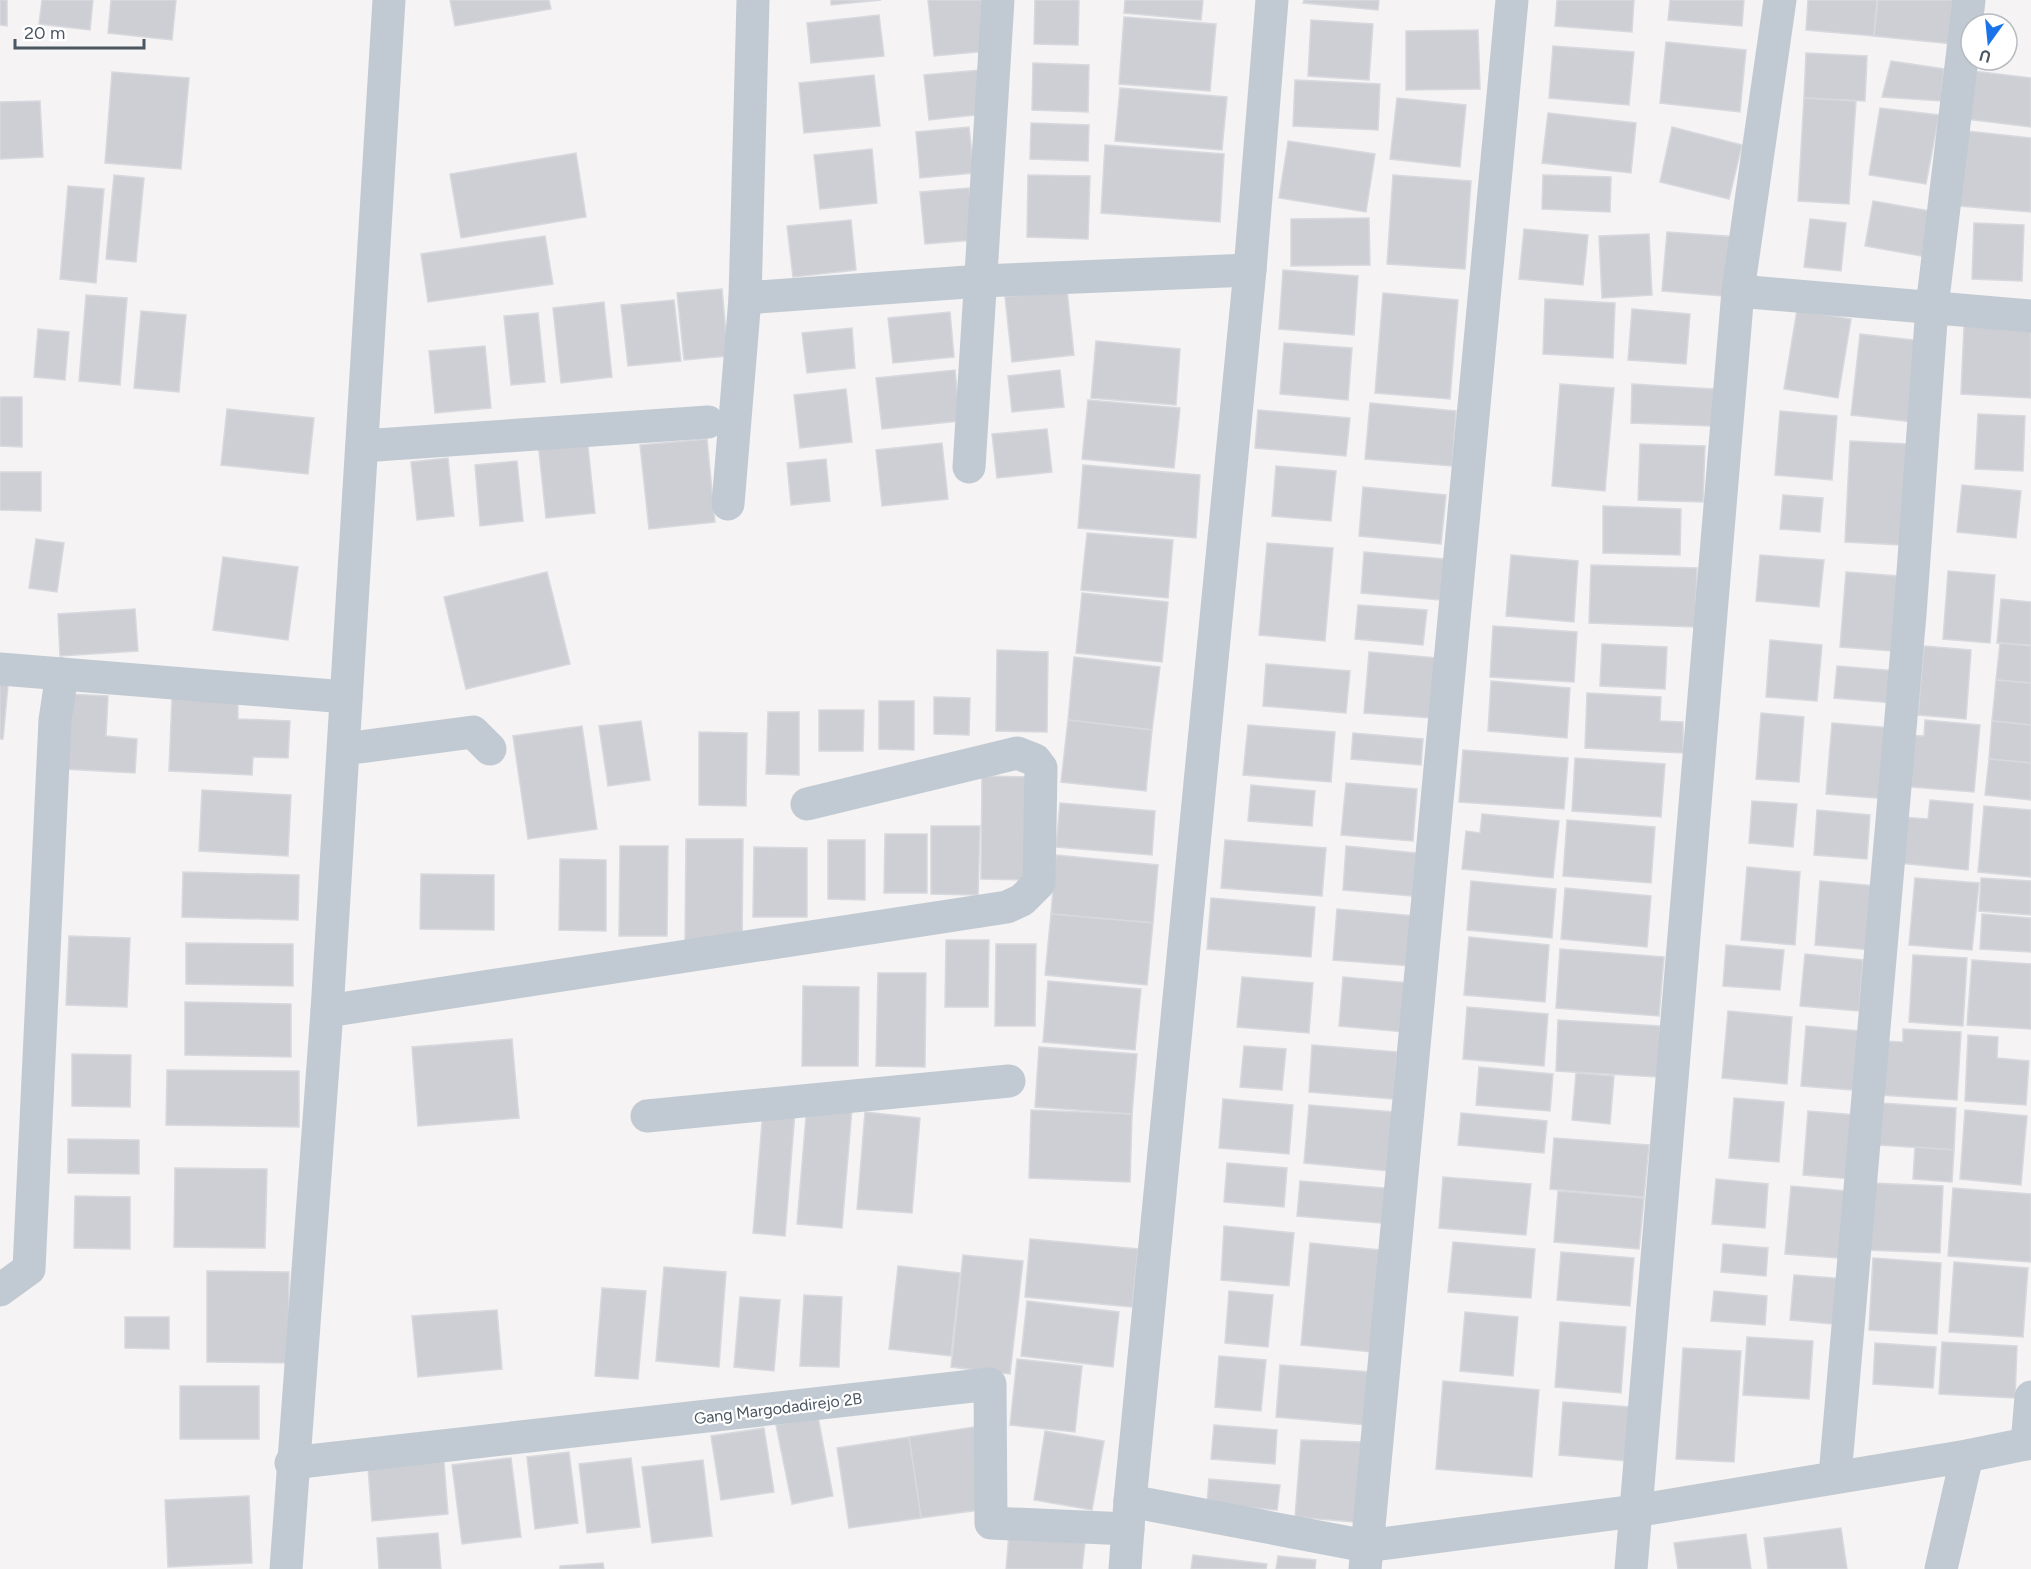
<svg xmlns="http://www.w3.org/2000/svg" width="2031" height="1569" viewBox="0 0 2031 1569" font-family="Figtree,sans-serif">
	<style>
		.building { fill: #cdcfd5; stroke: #d7d9de; stroke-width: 1.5 }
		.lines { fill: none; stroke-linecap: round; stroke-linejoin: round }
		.street { stroke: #c1cad2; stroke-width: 33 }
		.labels { text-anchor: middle; stroke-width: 4.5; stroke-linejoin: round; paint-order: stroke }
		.street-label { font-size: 16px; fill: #4a5661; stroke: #fff }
	</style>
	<rect width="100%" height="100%" fill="#f5f3f3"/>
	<g class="building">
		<polygon points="0,0 7,0 7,26 0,25"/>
		<polygon points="42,0 93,0 90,30 39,24"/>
		<polygon points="111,0 176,0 172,40 108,33"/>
		<polygon points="450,0 549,0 551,9 455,26"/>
		<polygon points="831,0 881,0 831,5"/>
		<polygon points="928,0 982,0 988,51 934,56"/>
		<polygon points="1035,0 1079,0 1078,45 1034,44"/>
		<polygon points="1125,0 1203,0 1201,20 1124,13"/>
		<polygon points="1304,0 1379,0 1378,10 1303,3"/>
		<polygon points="1557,0 1634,0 1632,32 1555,26"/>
		<polygon points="1670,0 1744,0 1742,26 1668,20"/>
		<polygon points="1808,0 1877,0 1874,36 1806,30"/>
		<polygon points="1878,0 1958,0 1953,44 1874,36"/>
		<polygon points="879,15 884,56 811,63 807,23"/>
		<polygon points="1124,17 1216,24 1210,91 1119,84"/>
		<polygon points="1311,20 1373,24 1369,80 1308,76"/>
		<polygon points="1478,30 1480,89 1406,90 1406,31"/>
		<polygon points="1666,42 1746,50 1740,112 1660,103"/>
		<polygon points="1553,46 1634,52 1629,105 1549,98"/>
		<polygon points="1806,53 1867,56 1865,101 1804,98"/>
		<polygon points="1891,61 1944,69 1941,101 1882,97"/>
		<polygon points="1033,63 1089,65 1088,112 1032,110"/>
		<polygon points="980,70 984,114 929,120 924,75"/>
		<polygon points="1973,71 2031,78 2031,127 1966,119"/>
		<polygon points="112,72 189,78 181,169 105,163"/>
		<polygon points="874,75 880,126 804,133 799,83"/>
		<polygon points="1295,80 1380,84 1378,130 1293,126"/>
		<polygon points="1120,88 1227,97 1222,150 1115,141"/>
		<polygon points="1397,98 1466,105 1460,167 1390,159"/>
		<polygon points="1804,98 1856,101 1849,204 1798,201"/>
		<polygon points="40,101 43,157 0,159 0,102"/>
		<polygon points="1880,108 1939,115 1926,184 1869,175"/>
		<polygon points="1548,113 1636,123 1631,173 1542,163"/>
		<polygon points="1031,123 1089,125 1088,161 1030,159"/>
		<polygon points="969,127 974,173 920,178 916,132"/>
		<polygon points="1672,127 1742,145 1729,199 1660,182"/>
		<polygon points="1967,131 2031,138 2031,212 1960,206"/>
		<polygon points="1288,141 1375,154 1366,212 1279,198"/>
		<polygon points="1105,145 1224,154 1220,222 1101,213"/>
		<polygon points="872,149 877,203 820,209 814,155"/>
		<polygon points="576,153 586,217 461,238 450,174"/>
		<polygon points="114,175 144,178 136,262 106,259"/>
		<polygon points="1028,175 1090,176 1088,239 1027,237"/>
		<polygon points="1393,175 1471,181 1465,269 1387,264"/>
		<polygon points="1543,175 1611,177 1610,212 1542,209"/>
		<polygon points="68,186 104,189 96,283 60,279"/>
		<polygon points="969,188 974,240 925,244 920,192"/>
		<polygon points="1873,201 1936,212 1927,257 1865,246"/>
		<polygon points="1369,218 1370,265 1291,266 1291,219"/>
		<polygon points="1810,219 1846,223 1841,271 1804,267"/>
		<polygon points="851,220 856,270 793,277 787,226"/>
		<polygon points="1974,223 2024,225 2022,281 1972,279"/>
		<polygon points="1524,229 1588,235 1583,285 1519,279"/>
		<polygon points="1667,232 1740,237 1735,297 1662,291"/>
		<polygon points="1649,234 1652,295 1602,298 1599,236"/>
		<polygon points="545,236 553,284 428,302 421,254"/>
		<polygon points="1283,270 1358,276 1354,335 1279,329"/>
		<polygon points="722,289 728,356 684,360 677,293"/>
		<polygon points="1067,290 1074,355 1012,362 1005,297"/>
		<polygon points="1383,293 1458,300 1450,399 1375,393"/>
		<polygon points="86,295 127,298 120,385 79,381"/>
		<polygon points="1545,299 1615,303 1613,358 1543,354"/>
		<polygon points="674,300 681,361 628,366 621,305"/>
		<polygon points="604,302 612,377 561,383 553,308"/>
		<polygon points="1632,309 1690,314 1686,364 1628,360"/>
		<polygon points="1797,310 1851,319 1838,398 1784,389"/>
		<polygon points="141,311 186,315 179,392 134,388"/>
		<polygon points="950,312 954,357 893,363 888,318"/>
		<polygon points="538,313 545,382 511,385 504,316"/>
		<polygon points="1964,326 2031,329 2031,398 1961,394"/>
		<polygon points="852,328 855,368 807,373 802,333"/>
		<polygon points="38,329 69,332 65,380 34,377"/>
		<polygon points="1860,334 1922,341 1913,422 1851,415"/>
		<polygon points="1096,341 1180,349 1176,405 1091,398"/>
		<polygon points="1284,343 1352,348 1348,400 1280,394"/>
		<polygon points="485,346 491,408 435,413 429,351"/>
		<polygon points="955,370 960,421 882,429 876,378"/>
		<polygon points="1060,370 1064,407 1012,412 1008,376"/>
		<polygon points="1560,384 1614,388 1605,491 1552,486"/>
		<polygon points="1632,384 1714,389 1712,426 1631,423"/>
		<polygon points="846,389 852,442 800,448 794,395"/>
		<polygon points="0,397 22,397 22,447 0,446"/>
		<polygon points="1088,400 1180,408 1174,468 1082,459"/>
		<polygon points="1370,403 1456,411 1452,466 1365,459"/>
		<polygon points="227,409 314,418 308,474 221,465"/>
		<polygon points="1258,410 1350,418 1346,456 1255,448"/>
		<polygon points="1780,411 1837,416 1832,480 1775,475"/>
		<polygon points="1978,414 2025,416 2023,471 1975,469"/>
		<polygon points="1047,429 1052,472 997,478 992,434"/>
		<polygon points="587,437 595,513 546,518 538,442"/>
		<polygon points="707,439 715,522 649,529 640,445"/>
		<polygon points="1850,441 1908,444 1902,545 1845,542"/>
		<polygon points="942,443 948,499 882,506 876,450"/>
		<polygon points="1640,444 1705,446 1703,502 1638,500"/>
		<polygon points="448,458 454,516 417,520 411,462"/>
		<polygon points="826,459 830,501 791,505 787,463"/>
		<polygon points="517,461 523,521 480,526 475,465"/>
		<polygon points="1083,465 1200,475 1196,538 1078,528"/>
		<polygon points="1276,466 1336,471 1331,521 1272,516"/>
		<polygon points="0,472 41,472 41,511 0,510"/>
		<polygon points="1962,485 2021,491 2016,538 1957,532"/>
		<polygon points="1363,487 1446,495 1441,544 1359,536"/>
		<polygon points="1783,495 1823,498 1820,532 1780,529"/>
		<polygon points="1603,506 1681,509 1680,555 1603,553"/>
		<polygon points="1087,533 1173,540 1168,598 1081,590"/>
		<polygon points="36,539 64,543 57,592 29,588"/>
		<polygon points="1267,543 1333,548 1325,641 1259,635"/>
		<polygon points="1364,552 1444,559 1440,600 1361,593"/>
		<polygon points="1511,555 1578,561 1574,622 1506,616"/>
		<polygon points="1760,555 1824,560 1819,607 1756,601"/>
		<polygon points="223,557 298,567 288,640 213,630"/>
		<polygon points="1591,565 1697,568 1695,627 1589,623"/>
		<polygon points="1948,571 1995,575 1990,643 1943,639"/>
		<polygon points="547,572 570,664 466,689 444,597"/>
		<polygon points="1846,572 1899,576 1893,651 1840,647"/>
		<polygon points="1082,593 1168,602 1162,662 1076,653"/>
		<polygon points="2001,599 2031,602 2031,645 1997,643"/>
		<polygon points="1358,605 1427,610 1423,645 1355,639"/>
		<polygon points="135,609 138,651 60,656 58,614"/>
		<polygon points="1493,626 1577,632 1574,682 1490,677"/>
		<polygon points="1770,640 1822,645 1817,701 1766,697"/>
		<polygon points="2000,643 2031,646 2031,683 1996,680"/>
		<polygon points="1602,644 1667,647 1665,689 1600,686"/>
		<polygon points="1924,646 1971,650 1966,719 1918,715"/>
		<polygon points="997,650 1048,652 1047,732 996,731"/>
		<polygon points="1369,652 1437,658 1432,718 1364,713"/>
		<polygon points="1074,657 1160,667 1152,730 1068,720"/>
		<polygon points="1266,664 1350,671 1346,713 1263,706"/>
		<polygon points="1837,666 1897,671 1894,703 1834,698"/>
		<polygon points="0,674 9,675 3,739 0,739"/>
		<polygon points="1996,680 2031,683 2031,725 1992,721"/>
		<polygon points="1491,681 1570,688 1567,738 1488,731"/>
		<polygon points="1587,693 1661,697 1660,721 1683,722 1683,753 1585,748"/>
		<polygon points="69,694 108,696 106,736 137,739 135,773 64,769"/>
		<polygon points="172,697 238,700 238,719 290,721 288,758 253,757 252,775 169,771"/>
		<polygon points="934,697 970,698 969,735 934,734"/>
		<polygon points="879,701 914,701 914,750 879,749"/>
		<polygon points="819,710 864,710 863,751 819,751"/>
		<polygon points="768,712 799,712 799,775 766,774"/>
		<polygon points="1761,713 1804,717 1799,782 1756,779"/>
		<polygon points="1068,720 1152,730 1146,791 1061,782"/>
		<polygon points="1925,720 1980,725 1974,792 1899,786 1903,735 1924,736"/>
		<polygon points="641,721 650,780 608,786 599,726"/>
		<polygon points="1992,721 2031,725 2031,763 1989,759"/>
		<polygon points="1832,723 1893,728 1888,799 1826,794"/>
		<polygon points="1248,725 1335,732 1331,782 1243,775"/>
		<polygon points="582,726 597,829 528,839 513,736"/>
		<polygon points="699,732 747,733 746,806 699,805"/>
		<polygon points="1353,733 1423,739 1421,765 1351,759"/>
		<polygon points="1463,750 1568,758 1564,809 1459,802"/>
		<polygon points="1575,758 1665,764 1661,817 1572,811"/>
		<polygon points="1989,759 2031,763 2031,800 1985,795"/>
		<polygon points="982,776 1032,777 1031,880 981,879"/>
		<polygon points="1346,783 1417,789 1413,841 1341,835"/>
		<polygon points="1251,785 1315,791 1312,826 1248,821"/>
		<polygon points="202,790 291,795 288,856 199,851"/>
		<polygon points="1930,800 1973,804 1968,870 1899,863 1902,817 1928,819"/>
		<polygon points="1752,801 1797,804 1793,847 1749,843"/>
		<polygon points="1060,803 1155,811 1152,855 1056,847"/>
		<polygon points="1984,806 2031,810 2031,877 1978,872"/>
		<polygon points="1817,810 1870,815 1867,859 1814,855"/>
		<polygon points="1482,814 1559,821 1553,878 1462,869 1466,831 1480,833"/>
		<polygon points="1567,820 1655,827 1651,883 1563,876"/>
		<polygon points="931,826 980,826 978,895 931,894"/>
		<polygon points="885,834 927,834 927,893 884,893"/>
		<polygon points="686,839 743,839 742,943 685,942"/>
		<polygon points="828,840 865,840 865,900 828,899"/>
		<polygon points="1225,840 1326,848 1322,896 1221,888"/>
		<polygon points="620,846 668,846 667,936 619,936"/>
		<polygon points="1346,846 1416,853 1412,896 1343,890"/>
		<polygon points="754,847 807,848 807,917 753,917"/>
		<polygon points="1056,855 1158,865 1153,923 1051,914"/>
		<polygon points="560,859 606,860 606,931 559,930"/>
		<polygon points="1747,867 1800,872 1795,945 1741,940"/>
		<polygon points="183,872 299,875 298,920 182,917"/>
		<polygon points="421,874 494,875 494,930 420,929"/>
		<polygon points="1915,878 1979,883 1972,950 1909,945"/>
		<polygon points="1981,878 2031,881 2031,915 1979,911"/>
		<polygon points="1471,881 1556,889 1552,938 1467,930"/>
		<polygon points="1820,881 1877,886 1872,950 1815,945"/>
		<polygon points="1565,888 1651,896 1647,947 1561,939"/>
		<polygon points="1211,898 1315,907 1311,957 1207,949"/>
		<polygon points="1337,909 1415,916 1411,966 1333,960"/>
		<polygon points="1051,914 1153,923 1147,985 1045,975"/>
		<polygon points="1982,914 2031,918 2031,952 1980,949"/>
		<polygon points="69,936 130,938 127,1007 66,1005"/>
		<polygon points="1469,937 1549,945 1545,1002 1464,995"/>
		<polygon points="946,940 989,940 988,1007 945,1007"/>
		<polygon points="186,943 293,944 293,986 186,984"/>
		<polygon points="996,944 1036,944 1035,1026 995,1026"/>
		<polygon points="1726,945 1784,950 1780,990 1723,986"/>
		<polygon points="1560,949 1664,957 1659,1016 1556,1008"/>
		<polygon points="1805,954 1863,960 1859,1011 1800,1006"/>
		<polygon points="1913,955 1967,958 1963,1026 1909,1022"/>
		<polygon points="1972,960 2031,964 2031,1029 1967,1025"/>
		<polygon points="878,973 926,973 925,1067 876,1066"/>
		<polygon points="1242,977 1313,983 1309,1033 1237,1027"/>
		<polygon points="1343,977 1409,983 1405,1032 1339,1026"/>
		<polygon points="1048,981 1141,989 1135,1050 1043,1042"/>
		<polygon points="803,986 859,987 858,1066 802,1066"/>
		<polygon points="185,1002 291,1004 291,1057 185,1055"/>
		<polygon points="1467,1007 1548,1014 1544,1066 1463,1059"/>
		<polygon points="1728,1011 1792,1017 1787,1084 1722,1078"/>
		<polygon points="1558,1020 1660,1026 1658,1077 1556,1071"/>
		<polygon points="1806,1026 1870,1032 1865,1091 1801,1086"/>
		<polygon points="1903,1029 1961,1032 1957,1100 1880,1095 1883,1041 1903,1042"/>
		<polygon points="1968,1035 1998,1037 1997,1058 2029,1061 2026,1105 1965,1101"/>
		<polygon points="512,1039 519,1118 418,1126 412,1047"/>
		<polygon points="1312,1045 1397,1052 1393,1099 1309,1092"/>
		<polygon points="1244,1046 1286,1049 1282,1090 1240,1087"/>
		<polygon points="1039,1047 1137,1054 1132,1114 1035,1107"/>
		<polygon points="72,1054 131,1055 130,1107 72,1106"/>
		<polygon points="1479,1067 1553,1074 1550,1111 1476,1105"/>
		<polygon points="167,1070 299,1071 299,1127 166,1125"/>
		<polygon points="1576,1073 1614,1076 1610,1124 1572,1120"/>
		<polygon points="1734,1098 1784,1102 1779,1162 1729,1158"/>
		<polygon points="1223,1099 1293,1105 1289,1154 1219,1148"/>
		<polygon points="1881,1103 1956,1108 1954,1150 1879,1145"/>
		<polygon points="807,1104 852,1108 842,1228 797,1224"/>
		<polygon points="1309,1105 1394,1112 1389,1171 1304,1163"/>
		<polygon points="763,1110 795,1112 785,1236 753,1233"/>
		<polygon points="1031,1110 1132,1114 1130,1182 1029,1178"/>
		<polygon points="1965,1110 2027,1116 2021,1185 1960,1179"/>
		<polygon points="1808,1111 1857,1115 1852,1179 1803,1175"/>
		<polygon points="865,1112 920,1118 912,1213 857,1209"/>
		<polygon points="1461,1113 1547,1121 1544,1153 1458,1145"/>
		<polygon points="1554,1138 1649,1145 1644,1197 1550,1189"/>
		<polygon points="68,1139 139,1140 139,1174 68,1173"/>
		<polygon points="1915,1147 1954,1150 1952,1182 1913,1179"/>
		<polygon points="1227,1163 1287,1168 1284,1207 1224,1202"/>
		<polygon points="175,1168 267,1169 265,1248 174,1247"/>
		<polygon points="1443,1177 1531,1184 1526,1235 1439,1228"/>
		<polygon points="1716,1179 1768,1184 1765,1228 1712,1224"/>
		<polygon points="1300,1181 1395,1189 1392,1224 1297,1216"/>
		<polygon points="1869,1183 1943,1186 1940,1253 1866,1250"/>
		<polygon points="1791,1186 1857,1192 1852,1259 1785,1254"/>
		<polygon points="1953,1188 2031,1194 2031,1262 1948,1256"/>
		<polygon points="1558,1191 1644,1198 1639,1249 1554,1242"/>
		<polygon points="75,1196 130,1197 130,1249 74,1248"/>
		<polygon points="1224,1226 1294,1233 1289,1286 1221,1280"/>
		<polygon points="1030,1239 1138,1249 1132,1307 1025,1297"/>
		<polygon points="1453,1242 1535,1249 1531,1298 1448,1292"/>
		<polygon points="1310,1243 1380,1250 1372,1352 1301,1345"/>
		<polygon points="1723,1244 1768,1248 1766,1276 1721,1272"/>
		<polygon points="1561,1252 1634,1258 1630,1306 1557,1300"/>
		<polygon points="963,1255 1023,1261 1010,1374 951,1367"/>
		<polygon points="1873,1258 1941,1263 1937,1334 1869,1330"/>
		<polygon points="1954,1262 2028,1268 2023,1337 1949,1332"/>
		<polygon points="898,1266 960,1273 951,1356 889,1349"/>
		<polygon points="664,1267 726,1272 719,1367 656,1361"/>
		<polygon points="207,1271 289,1272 288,1363 207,1362"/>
		<polygon points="1794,1275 1847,1279 1843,1325 1790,1320"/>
		<polygon points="602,1288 646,1291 638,1379 595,1376"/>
		<polygon points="1229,1291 1273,1295 1268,1347 1225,1343"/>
		<polygon points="1714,1291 1767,1296 1765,1325 1711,1321"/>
		<polygon points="804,1295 842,1297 839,1367 800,1366"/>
		<polygon points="740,1297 780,1300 774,1371 734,1367"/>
		<polygon points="1027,1301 1119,1312 1113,1367 1021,1356"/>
		<polygon points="497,1310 502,1369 418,1377 412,1316"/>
		<polygon points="1465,1312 1518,1317 1513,1376 1460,1371"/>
		<polygon points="125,1317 169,1317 169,1349 125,1348"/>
		<polygon points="1560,1322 1626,1327 1621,1393 1555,1387"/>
		<polygon points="1747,1337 1813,1341 1809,1399 1743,1395"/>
		<polygon points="1942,1342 2017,1346 2015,1398 1939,1394"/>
		<polygon points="1875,1343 1936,1347 1933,1388 1873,1384"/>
		<polygon points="1683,1348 1741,1351 1734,1462 1676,1459"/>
		<polygon points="1219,1356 1266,1360 1261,1411 1215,1407"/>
		<polygon points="1017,1359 1082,1366 1075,1432 1010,1425"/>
		<polygon points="1280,1365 1371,1372 1367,1425 1276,1417"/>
		<polygon points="1443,1381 1539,1390 1532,1477 1436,1469"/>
		<rect x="180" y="1386" width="79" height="53"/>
		<polygon points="1563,1402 1631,1407 1627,1461 1559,1455"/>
		<polygon points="818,1417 833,1496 792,1504 776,1425"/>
		<polygon points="1214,1425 1277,1430 1275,1464 1211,1459"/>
		<polygon points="974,1427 987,1509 921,1518 909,1437"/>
		<polygon points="764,1428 774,1492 721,1500 711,1436"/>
		<polygon points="1045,1431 1104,1441 1092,1510 1034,1500"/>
		<polygon points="909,1437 921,1518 849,1528 837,1448"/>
		<polygon points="1301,1440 1362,1442 1354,1522 1295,1517"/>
		<polygon points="569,1452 578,1523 535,1529 527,1457"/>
		<polygon points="511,1458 521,1537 462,1544 452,1465"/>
		<polygon points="631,1458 640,1527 587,1533 579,1464"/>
		<polygon points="703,1460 712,1536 652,1543 642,1467"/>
		<polygon points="444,1462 448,1514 372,1521 368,1467"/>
		<polygon points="1209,1479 1280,1485 1277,1510 1207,1504"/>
		<polygon points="249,1496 252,1563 168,1567 165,1500"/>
		<polygon points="1841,1528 1847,1569 1768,1569 1764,1538"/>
		<polygon points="438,1533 441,1569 379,1569 377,1538"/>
		<polygon points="1009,1534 1085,1543 1082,1569 1006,1569"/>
		<polygon points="1746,1534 1751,1569 1678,1569 1674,1543"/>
		<polygon points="1193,1555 1267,1564 1266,1569 1191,1569"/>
		<polygon points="1278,1556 1316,1560 1315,1569 1276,1569"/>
		<polygon points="603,1563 604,1569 560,1569 560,1566"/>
	</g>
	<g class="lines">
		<g class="street">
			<polyline points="753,0 745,298 981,281 1250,270"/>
			<polyline points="1738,291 2031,316"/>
			<polyline points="362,446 708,422"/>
			<polyline points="969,467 998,0"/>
			<polyline points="728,504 745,298"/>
			<polyline points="0,669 346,697"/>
			<polyline points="344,749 473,732 490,749"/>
			<polyline points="327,1011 1007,907 1022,900 1039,883 1041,768 1035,760 1017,753 807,804"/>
			<polyline points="647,1116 1009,1081"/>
			<polyline points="0,1290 29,1269 55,720 62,674"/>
			<polyline points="2027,1444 2031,1397"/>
			<polyline points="291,1463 990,1384 991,1523 1128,1529"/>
			<polyline points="1835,1476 1910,614 1932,307 1969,0"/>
			<polyline points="1130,1501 1250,270 1272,0"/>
			<polyline points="286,1569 327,1011 389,0"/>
			<polyline points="1125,1569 1130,1501 1366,1546 1635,1511 1967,1456 2031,1443"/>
			<polyline points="1365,1569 1512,0"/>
			<polyline points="1631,1569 1738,291 1780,0"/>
			<polyline points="1941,1569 1967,1456"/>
		</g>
	</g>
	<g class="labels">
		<g class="street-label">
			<text transform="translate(778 1408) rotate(-7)" y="6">Gang Margodadirejo 2B</text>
		</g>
	</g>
	<g transform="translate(1989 42) rotate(195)"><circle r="28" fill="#ffffff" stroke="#b7bbc0" stroke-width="1.5"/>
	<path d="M0-4.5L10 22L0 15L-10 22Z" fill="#1a73e8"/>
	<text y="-9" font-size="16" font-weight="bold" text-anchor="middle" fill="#4a5661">U</text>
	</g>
	<path d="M15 39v9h129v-9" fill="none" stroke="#4a5661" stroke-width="3"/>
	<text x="24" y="39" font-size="18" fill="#4a5661" stroke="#ffffff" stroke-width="4.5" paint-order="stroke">20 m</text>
</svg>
